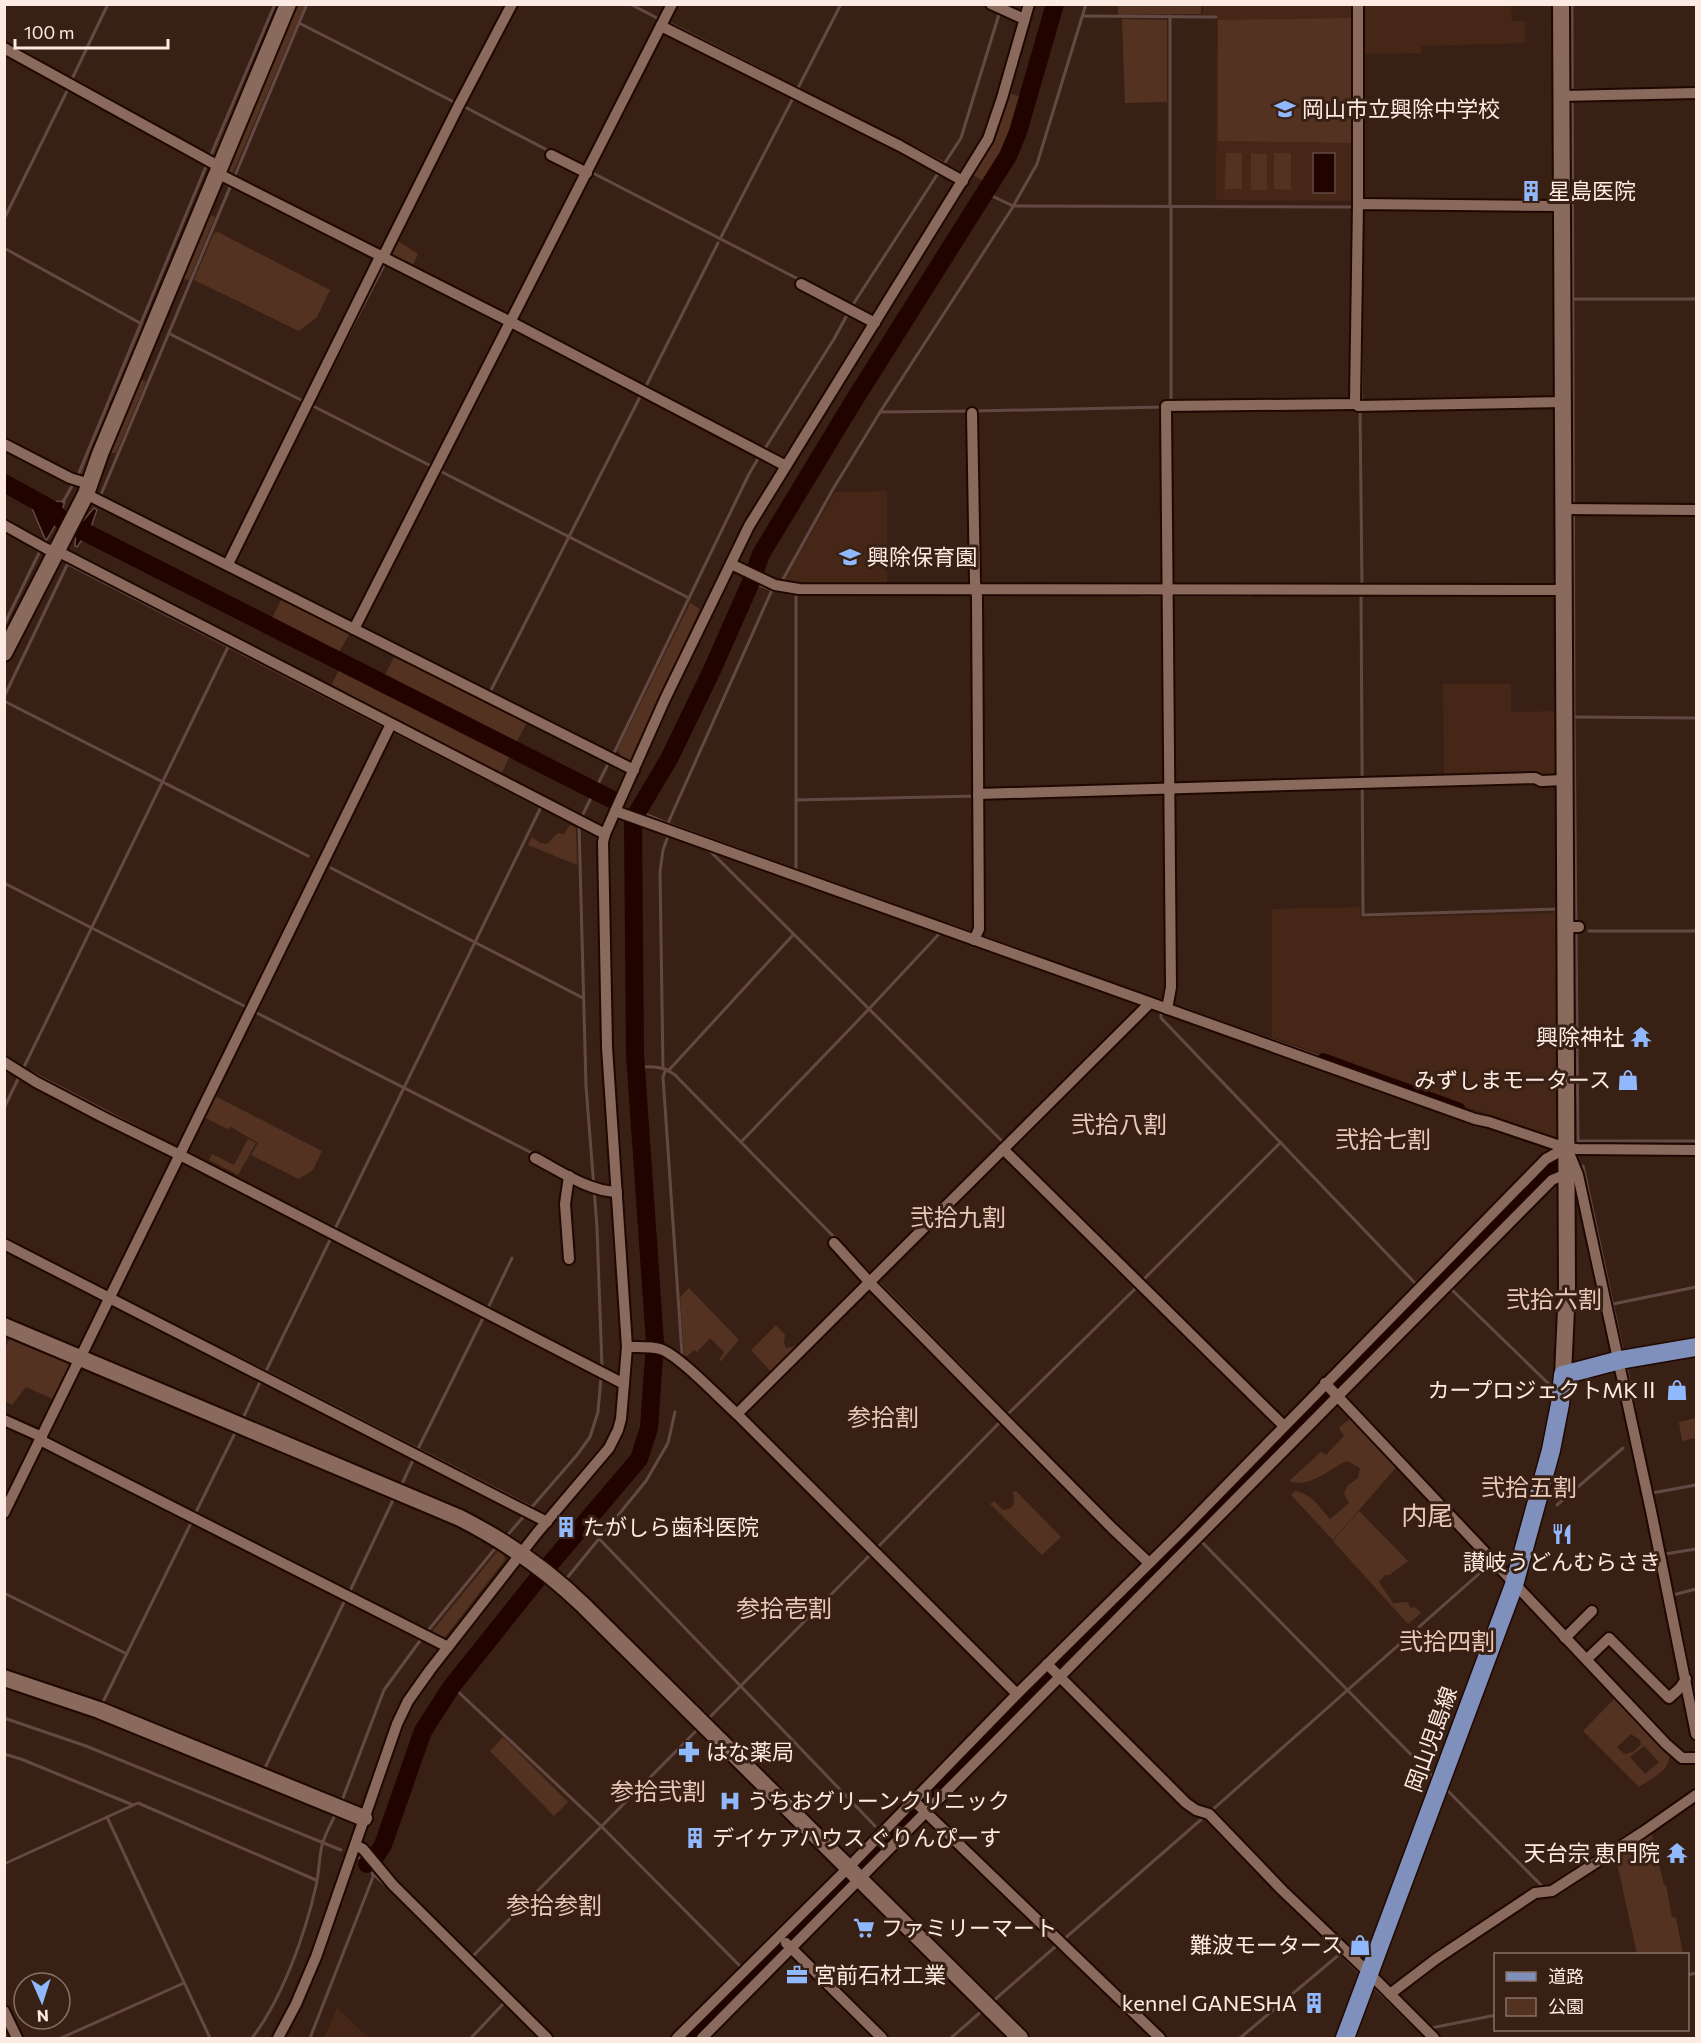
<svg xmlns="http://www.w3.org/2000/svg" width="1701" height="2043" viewBox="0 0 1701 2043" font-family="Commissioner,'Noto Sans JP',sans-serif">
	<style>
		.built { fill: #462617 }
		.green { fill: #533222; fill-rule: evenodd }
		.water { fill: #210300; stroke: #634944; stroke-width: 1.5 }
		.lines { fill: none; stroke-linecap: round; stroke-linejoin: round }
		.stream { stroke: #634944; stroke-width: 3 }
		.canal { stroke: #210300; stroke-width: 10 }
		.river { stroke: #210300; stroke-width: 18 }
		.street-casing { stroke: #1f0801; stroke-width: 14 }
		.secondary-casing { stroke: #1f0801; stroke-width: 20 }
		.primary-casing { stroke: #1f0801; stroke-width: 21 }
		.street { stroke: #896a5c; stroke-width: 10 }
		.secondary { stroke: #896a5c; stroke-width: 16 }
		.primary { stroke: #8090bc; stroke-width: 18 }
		.labels { text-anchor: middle; stroke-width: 6; stroke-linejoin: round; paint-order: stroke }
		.poi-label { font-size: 22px; fill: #fdebe3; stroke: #392014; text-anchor: start }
		.street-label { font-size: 22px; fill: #fdebe3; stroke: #392014 }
		.neighbourhood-label { font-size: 24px; fill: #eac8b8; stroke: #392014 }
		.quarter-label { font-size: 26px; fill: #eac8b8; stroke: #392014 }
	</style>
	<rect width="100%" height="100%" fill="#392014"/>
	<g class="built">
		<polygon points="1203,5 1354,5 1354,201 1216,200 1217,18 1215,15 1203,15"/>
		<polygon points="1362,5 1511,5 1512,21 1525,21 1525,43 1422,46 1421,53 1361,54"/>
		<polygon points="887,491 887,587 799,586 783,582 835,492"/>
		<polygon points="1443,684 1511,684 1511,712 1559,711 1560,777 1444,778"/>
		<polygon points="1360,907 1361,918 1560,913 1560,1132 1554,1138 1272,1037 1272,909"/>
		<polygon points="337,2008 369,2038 324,2038"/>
	</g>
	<g class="green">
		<polygon points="278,5 282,7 219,155 214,159 212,157"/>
		<polygon points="294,5 305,5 232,175 225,172"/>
		<polygon points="1118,5 1201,5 1201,14 1118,15"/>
		<polygon points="1352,18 1352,143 1218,141 1218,20"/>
		<polygon points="1122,19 1167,20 1167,102 1125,103"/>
		<polygon points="1009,93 1024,98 1012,136 987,183 973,175 995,137"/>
		<polygon points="1226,153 1242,153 1242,189 1225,189"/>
		<polygon points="1251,153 1267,154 1267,190 1251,190"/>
		<polygon points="1274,153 1291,153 1291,190 1274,189"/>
		<polygon points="206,213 215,217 189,280 180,278"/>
		<polygon points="218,232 330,290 317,317 299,331 194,280 214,233"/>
		<polygon points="398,241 418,254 413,265 391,255"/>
		<polygon points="143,322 146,326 114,401 109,400"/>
		<polygon points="137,377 146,382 116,453 109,453"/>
		<polygon points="108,404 111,409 85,473 80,475"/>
		<polygon points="283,596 351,631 338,654 271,620"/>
		<polygon points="690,603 700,609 629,763 619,758 620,753 617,751"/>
		<polygon points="396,653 527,722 515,745 383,679"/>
		<polygon points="341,666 510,755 501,775 331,686"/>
		<polygon points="570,825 576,828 577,865 528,845 532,837 540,843 547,844 558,833 564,834"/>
		<polygon points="213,1095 322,1151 313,1170 299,1179 251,1155 258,1143 231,1127 227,1129 204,1117"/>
		<polygon points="248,1139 256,1143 238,1175 209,1160 212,1154 234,1165"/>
		<polygon points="689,1288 739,1340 721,1361 719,1360 724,1352 710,1338 697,1352 694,1350 686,1357 684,1355 680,1297"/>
		<polygon points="776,1325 785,1335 784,1343 786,1348 796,1346 797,1347 772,1373 751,1350"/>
		<polygon points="12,1335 70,1360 70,1364 53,1399 26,1387 12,1405 5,1401 4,1350"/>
		<path d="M1354,1415L1399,1464L1333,1540L1291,1495L1295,1491C1313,1494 1319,1507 1330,1519L1349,1503L1344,1494L1347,1486L1358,1478L1360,1468L1347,1461C1329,1469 1309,1489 1289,1481L1321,1452L1326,1455L1344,1436L1339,1428Z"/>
		<polygon points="1696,1418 1696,1438 1682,1441 1679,1422"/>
		<polygon points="1016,1491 1061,1537 1042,1555 990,1504 994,1501 1003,1510 1009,1509 1014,1504 1013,1492"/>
		<polygon points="1359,1511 1408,1561 1389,1575 1385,1575 1379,1582 1393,1603 1407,1602 1411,1608 1415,1607 1421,1613 1408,1624 1333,1541"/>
		<polygon points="500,1548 503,1550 505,1560 442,1641 429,1635"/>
		<path d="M1031,1693L952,1773L949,1772L948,1769C966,1751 1009,1699 1031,1693Z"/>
		<path d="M1615,1698L1669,1755C1671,1771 1650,1779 1639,1787L1583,1731ZM1631,1734L1640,1740L1641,1745L1633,1752L1624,1754L1617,1747ZM1644,1746L1659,1762L1645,1774L1630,1757Z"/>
		<polygon points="503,1737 568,1802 554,1816 490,1751"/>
		<polygon points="1651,1830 1664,1885 1666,1885 1672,1917 1676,1918 1683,1954 1637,1954 1615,1854"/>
	</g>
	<g class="water">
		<rect x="1313" y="153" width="22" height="40"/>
		<polygon points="31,493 51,502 64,501 65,502 63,507 63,516 82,522 94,508 97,510 87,538 83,538 77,547 75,546 76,533 58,523 56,524 46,541 28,499"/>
	</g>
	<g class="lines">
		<g class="stream">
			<polyline points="630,4 661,20"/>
			<polyline points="1572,4 1574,717 1578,1143"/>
			<polyline points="1083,16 1216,17"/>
			<polyline points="1170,16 1170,207"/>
			<polyline points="667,22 765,72"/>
			<polyline points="299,23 456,103"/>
			<polyline points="71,81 108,4"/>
			<polyline points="797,90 841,4"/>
			<polyline points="1572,90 1615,90"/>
			<polyline points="463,106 551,152"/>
			<polyline points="913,147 943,163"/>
			<polyline points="210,157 275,4"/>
			<polyline points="591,172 802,281"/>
			<polyline points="986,193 1013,206 1350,207"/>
			<polyline points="4,219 69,87"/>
			<polyline points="720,239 792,100"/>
			<polyline points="4,248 140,323"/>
			<polyline points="1573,299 1696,299"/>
			<polyline points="516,321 526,302"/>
			<polyline points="170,334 305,402"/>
			<polyline points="327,375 386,261"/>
			<polyline points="645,388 718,243"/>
			<polyline points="1361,400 1361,342"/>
			<polyline points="1171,402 1171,207"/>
			<polyline points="311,405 433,467"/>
			<polyline points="1360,409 1362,587"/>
			<polyline points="880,412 971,411"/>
			<polyline points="976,413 976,411 1163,407"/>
			<polyline points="764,450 834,339 852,306 961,138 1000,11"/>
			<polyline points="438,470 689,598"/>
			<polyline points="78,475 207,164"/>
			<polyline points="100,497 307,4"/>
			<polyline points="63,502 72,486"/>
			<polyline points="68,564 533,803"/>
			<polyline points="782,581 833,489 882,409 1011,210 1037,164 1086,4"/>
			<polyline points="751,582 772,590 795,594"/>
			<polyline points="1361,594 1363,915 1559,909"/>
			<polyline points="1139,595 1164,595"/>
			<polyline points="1174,595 1250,595"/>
			<polyline points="4,625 40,551"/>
			<polyline points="489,694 642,393"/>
			<polyline points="4,697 68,563"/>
			<polyline points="4,701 308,856"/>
			<polyline points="1574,717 1696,718"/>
			<polyline points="613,755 749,474 759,457"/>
			<polyline points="796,800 977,796"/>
			<polyline points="638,811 671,825 921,915"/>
			<polyline points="581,818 607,766"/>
			<polyline points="668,823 772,590"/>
			<polyline points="579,824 586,1086 597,1227 602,1368"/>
			<polyline points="709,850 1005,1144"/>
			<polyline points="331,868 583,998"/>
			<polyline points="796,869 796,594"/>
			<polyline points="4,883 248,1008"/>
			<polyline points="947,924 1036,956"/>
			<polyline points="1589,931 1696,931"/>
			<polyline points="1158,1000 1323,1058"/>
			<polyline points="255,1012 532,1153"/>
			<polyline points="1161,1013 1161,1018 1416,1284"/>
			<path d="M636,1067C651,1067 662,1065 675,1075L837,1240"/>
			<polyline points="23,1068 140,1129"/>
			<polyline points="663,1068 660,872 663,850 667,839"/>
			<polyline points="23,1069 228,647"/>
			<polyline points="666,1069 663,1077 682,1354"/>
			<polyline points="669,1070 793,935"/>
			<polyline points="4,1108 20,1075"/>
			<polyline points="1578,1141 1696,1141"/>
			<polyline points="741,1142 869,1009 939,934"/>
			<polyline points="1583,1166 1623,1354"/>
			<polyline points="334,1231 541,807"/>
			<polyline points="858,1262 1024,1431"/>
			<polyline points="1142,1281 1281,1142"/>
			<polyline points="1450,1288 1552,1387"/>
			<polyline points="1427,1294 1429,1296"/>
			<polyline points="1613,1304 1696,1287"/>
			<polyline points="487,1310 512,1258"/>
			<polyline points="225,1351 531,1507"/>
			<polyline points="654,1354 658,1354"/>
			<polyline points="1626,1366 1643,1451"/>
			<polyline points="266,1371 331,1238"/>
			<polyline points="1008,1414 1138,1286"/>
			<polyline points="243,1418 260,1382"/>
			<polyline points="1293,1429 1295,1431"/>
			<polyline points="418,1449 484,1316"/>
			<polyline points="401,1486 414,1458"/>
			<polyline points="1652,1493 1696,1485"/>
			<polyline points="1557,1505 1623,1448"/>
			<polyline points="195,1514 236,1431"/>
			<polyline points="584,1523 875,1826"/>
			<polyline points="1194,1534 1434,1778"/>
			<polyline points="505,1538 577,1455 590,1437 598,1412 601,1377"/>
			<polyline points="877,1548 1001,1421"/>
			<polyline points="269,1550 332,1583"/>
			<polyline points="1665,1554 1696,1549"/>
			<polyline points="1157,1566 1159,1568"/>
			<polyline points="567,1578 646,1481 668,1443 675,1412"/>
			<polyline points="1672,1590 1696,1705"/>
			<polyline points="4,1593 127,1654"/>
			<polyline points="349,1593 394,1498"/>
			<polyline points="1673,1595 1696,1589"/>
			<polyline points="426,1633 498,1545"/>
			<polyline points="452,1686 601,1826 741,1967"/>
			<polyline points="103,1702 192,1521"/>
			<polyline points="1022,1703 1024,1705"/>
			<polyline points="4,1718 86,1746 341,1850"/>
			<polyline points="708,1719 871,1554"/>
			<polyline points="4,1754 21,1759 133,1805"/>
			<polyline points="264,1770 345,1600"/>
			<polyline points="1446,1789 1545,1889"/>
			<polyline points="341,1803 384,1690 422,1638"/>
			<polyline points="932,1811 942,1821"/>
			<polyline points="1211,1811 1498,1557"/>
			<polyline points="107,1817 210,2038"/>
			<polyline points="887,1839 889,1841"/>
			<polyline points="4,1864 138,1803 316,1880"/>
			<polyline points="372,1873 387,1886"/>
			<polyline points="1338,1951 1358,1971"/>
			<polyline points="471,1958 698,1729"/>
			<polyline points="1688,1975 1696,1973"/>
			<polyline points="752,1977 753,1978"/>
			<polyline points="1372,1985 1427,2038"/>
			<polyline points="992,2002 1204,1817"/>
			<polyline points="1431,2028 1496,2015"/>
			<polyline points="61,2038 184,1983"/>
			<path d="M252,2038C282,1999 305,1935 316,1886C319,1873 319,1859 322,1845C325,1834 332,1822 337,1811"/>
			<polyline points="310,2038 373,1877 372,1869 360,1858"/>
			<polyline points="471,2038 505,2002"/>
			<polyline points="951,2038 983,2010"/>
			<polyline points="1240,2038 1341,1953"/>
		</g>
		<polyline class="canal" points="1323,1058 1460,1108"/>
		<g class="river">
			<polyline points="4,483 51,509 63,521 611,799"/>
			<polyline points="367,1864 376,1856 383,1845 423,1731 452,1686 539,1577 639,1459 649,1428 655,1343 635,1054 633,823 638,811 669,759 712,670 751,582 761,554 853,402 1008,156 1018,132 1055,4"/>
			<polyline points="694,2038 1548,1176 1561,1166"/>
		</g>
		<defs>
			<g id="street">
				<polyline points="991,4 1024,19"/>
				<polyline points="1358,4 1358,204"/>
				<polyline points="661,26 900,146 963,181"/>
				<polyline points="4,48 220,167"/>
				<polyline points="1561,96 1696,93"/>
				<polyline points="551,155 587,173"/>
				<polyline points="217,173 511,322 786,466"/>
				<polyline points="383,257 458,107 512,4"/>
				<polyline points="801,284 875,323"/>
				<polyline points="1355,402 1358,204 1562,206"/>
				<polyline points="972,413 975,582 977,597 979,929 974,940"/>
				<polyline points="4,444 70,478 89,484"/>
				<polyline points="86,494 634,770"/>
				<polyline points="1564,509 1696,510"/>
				<polyline points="4,525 47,549 61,553 605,834"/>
				<polyline points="228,564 381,255"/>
				<polyline points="731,564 775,585 799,589 1564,590"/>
				<polyline points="354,629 672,4"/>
				<polyline points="978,794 1535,778 1541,781 1564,780"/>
				<polyline points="615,811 1475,1119 1489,1122 1566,1148 1577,1149 1696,1150"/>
				<polyline points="1565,927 1579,927"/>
				<polyline points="1167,1009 1171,987 1166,406 1353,404 1355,402 1358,406 1563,402"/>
				<polyline points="4,1062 36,1082 103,1117 180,1155 624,1384"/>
				<polyline points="1003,1149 1284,1426"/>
				<polyline points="1569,1153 1578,1175 1651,1511 1696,1734"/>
				<path d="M535,1158C560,1171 588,1191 617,1192"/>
				<polyline points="834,1243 873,1286 1112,1528 1149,1563"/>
				<polyline points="4,1244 547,1522"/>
				<polyline points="569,1259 565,1204 569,1176"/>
				<path d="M627,1347C637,1347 650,1346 660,1349C679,1355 720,1399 737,1414L1017,1694"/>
				<polyline points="1325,1383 1666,1744 1682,1758 1696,1758"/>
				<polyline points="737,1414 1150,1003"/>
				<polyline points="4,1420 42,1437"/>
				<polyline points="40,1440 448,1647"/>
				<polyline points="4,1513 391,724"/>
				<polyline points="1565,1638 1592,1611"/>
				<polyline points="1587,1659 1609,1638 1669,1698 1680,1688 1686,1679"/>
				<polyline points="1047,1664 1186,1803 1196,1810 1209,1814 1282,1890 1369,1973 1434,2038"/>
				<polyline points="914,1801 1160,2038"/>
				<polyline points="355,1845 363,1849 393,1885 547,2038"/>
				<polyline points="786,1943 882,2038"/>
				<polyline points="1390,1994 1436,1959 1535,1893 1552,1891 1643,1832 1696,1795"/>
				<polyline points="4,2011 17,2038"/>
				<polyline points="278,2038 296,2004 316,1957 397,1724 408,1701 430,1670 537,1533 609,1448 618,1430 621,1419 627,1347 607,1047 603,842 605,834 665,699 749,526 988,139 1002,98 1029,4"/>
				<polyline points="677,2038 848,1868 1017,1694 1182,1531 1546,1159 1566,1148"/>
				<polyline points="702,2038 1552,1180 1559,1177"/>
			</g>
			<g id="secondary">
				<polyline points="1561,4 1567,1287 1563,1375"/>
				<polyline points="4,653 86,494 100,454 288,4"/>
				<path d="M4,1326L460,1518C505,1541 546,1569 583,1605L1020,2038"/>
				<polyline points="4,1678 99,1710 364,1818"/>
			</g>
			<polyline id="primary" points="1345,2038 1514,1585 1551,1450 1560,1404 1563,1375 1620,1360 1696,1347"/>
		</defs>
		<use href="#street" class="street-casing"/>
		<use href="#secondary" class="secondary-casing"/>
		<use href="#primary" class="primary-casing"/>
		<use href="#street" class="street"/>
		<use href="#secondary" class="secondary"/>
		<use href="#primary" class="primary"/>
	</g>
	<defs>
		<symbol id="school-bare" viewBox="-9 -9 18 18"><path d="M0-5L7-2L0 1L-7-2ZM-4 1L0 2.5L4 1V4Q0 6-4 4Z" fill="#90b8fd" stroke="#392014" stroke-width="2.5" paint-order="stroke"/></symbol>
		<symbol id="building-bare" viewBox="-9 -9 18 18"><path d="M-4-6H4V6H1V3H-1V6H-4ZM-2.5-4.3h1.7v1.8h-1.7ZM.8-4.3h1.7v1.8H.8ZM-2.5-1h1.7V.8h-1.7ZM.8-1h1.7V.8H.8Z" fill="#90b8fd" stroke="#392014" stroke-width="2.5" paint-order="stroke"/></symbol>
		<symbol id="temple-bare" viewBox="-9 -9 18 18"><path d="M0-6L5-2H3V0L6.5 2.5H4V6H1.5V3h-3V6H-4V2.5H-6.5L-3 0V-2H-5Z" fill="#90b8fd" stroke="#392014" stroke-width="2.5" paint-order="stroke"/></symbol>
		<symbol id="shop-bare" viewBox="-9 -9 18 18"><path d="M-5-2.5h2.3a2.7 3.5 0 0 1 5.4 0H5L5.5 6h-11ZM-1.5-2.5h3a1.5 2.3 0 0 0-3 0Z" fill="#90b8fd" stroke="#392014" stroke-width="2.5" paint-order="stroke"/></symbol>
		<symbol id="restaurant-bare" viewBox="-9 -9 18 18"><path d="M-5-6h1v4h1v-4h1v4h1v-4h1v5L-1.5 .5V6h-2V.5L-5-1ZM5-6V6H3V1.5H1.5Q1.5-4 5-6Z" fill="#90b8fd" stroke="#392014" stroke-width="2.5" paint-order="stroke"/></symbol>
		<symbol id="pharmacy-bare" viewBox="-9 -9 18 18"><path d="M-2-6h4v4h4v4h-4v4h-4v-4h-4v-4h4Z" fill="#90b8fd" stroke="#392014" stroke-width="2.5" paint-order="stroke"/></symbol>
		<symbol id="hospital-bare" viewBox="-9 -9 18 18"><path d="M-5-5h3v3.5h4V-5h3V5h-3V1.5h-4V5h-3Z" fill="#90b8fd" stroke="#392014" stroke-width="2.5" paint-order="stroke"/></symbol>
		<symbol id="supermarket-bare" viewBox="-9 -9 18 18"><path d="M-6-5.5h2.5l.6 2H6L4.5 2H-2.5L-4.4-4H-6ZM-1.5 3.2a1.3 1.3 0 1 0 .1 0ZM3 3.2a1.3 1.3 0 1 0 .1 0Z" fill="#90b8fd" stroke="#392014" stroke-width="2.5" paint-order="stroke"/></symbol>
		<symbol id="office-bare" viewBox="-9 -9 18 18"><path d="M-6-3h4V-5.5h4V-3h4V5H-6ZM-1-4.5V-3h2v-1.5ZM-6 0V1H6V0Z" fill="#90b8fd" stroke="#392014" stroke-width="2.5" paint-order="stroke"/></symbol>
	</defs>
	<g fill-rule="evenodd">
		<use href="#school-bare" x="1270" y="94" width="30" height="30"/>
		<use href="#building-bare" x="1516" y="176" width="30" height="30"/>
		<use href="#school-bare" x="835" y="542" width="30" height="30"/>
		<use href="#temple-bare" x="1626" y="1022" width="30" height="30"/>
		<use href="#shop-bare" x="1613" y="1065" width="30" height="30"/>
		<use href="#shop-bare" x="1662" y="1375" width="30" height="30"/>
		<use href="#building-bare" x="551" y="1512" width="30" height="30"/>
		<use href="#restaurant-bare" x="1547" y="1519" width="30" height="30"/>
		<use href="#pharmacy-bare" x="674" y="1737" width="30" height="30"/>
		<use href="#hospital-bare" x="715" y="1786" width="30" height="30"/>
		<use href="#building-bare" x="680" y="1823" width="30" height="30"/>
		<use href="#temple-bare" x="1662" y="1838" width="30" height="30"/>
		<use href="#supermarket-bare" x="849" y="1913" width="30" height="30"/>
		<use href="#shop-bare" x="1345" y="1930" width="30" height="30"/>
		<use href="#office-bare" x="782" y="1960" width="30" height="30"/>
		<use href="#building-bare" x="1299" y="1988" width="30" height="30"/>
	</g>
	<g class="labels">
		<g class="poi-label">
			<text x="1302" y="117">岡山市立興除中学校</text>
			<text x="1548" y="199">星島医院</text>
			<text x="867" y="565">興除保育園</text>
			<text x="1624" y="1045" text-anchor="end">興除神社</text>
			<text x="1611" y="1088" text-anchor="end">みずしまモータース</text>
			<text x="1660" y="1398" text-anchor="end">カープロジェクトMKⅡ</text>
			<text x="583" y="1535">たがしら歯科医院</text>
			<text x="1562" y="1570" text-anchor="middle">讃岐うどんむらさき</text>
			<text x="706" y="1760">はな薬局</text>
			<text x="747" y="1809">うちおグリーンクリニック</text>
			<text x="712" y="1846">デイケアハウス ぐりんぴーす</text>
			<text x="1660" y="1861" text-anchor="end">天台宗 恵門院</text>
			<text x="881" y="1936">ファミリーマート</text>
			<text x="1343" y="1953" text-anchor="end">難波モータース</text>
			<text x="814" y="1983">宮前石材工業</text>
			<text x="1297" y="2011" text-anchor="end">kennel GANESHA</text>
		</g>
		<g class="street-label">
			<text transform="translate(1431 1739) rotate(-70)" y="8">岡山児島線</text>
		</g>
		<g class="neighbourhood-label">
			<text x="1119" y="1133">弐拾八割</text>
			<text x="1383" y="1148">弐拾七割</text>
			<text x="958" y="1226">弐拾九割</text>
			<text x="1554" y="1308">弐拾六割</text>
			<text x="883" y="1426">参拾割</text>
			<text x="1529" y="1496">弐拾五割</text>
			<text x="784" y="1617">参拾壱割</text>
			<text x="1447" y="1650">弐拾四割</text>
			<text x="658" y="1800">参拾弐割</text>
			<text x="554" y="1914">参拾参割</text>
		</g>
		<g class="quarter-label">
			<text x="1427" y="1525">内尾</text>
		</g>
	</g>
	<rect width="1701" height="2043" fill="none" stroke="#fdebe3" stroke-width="12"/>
	<rect x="1494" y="1953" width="195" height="78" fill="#392014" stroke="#877167" stroke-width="1.5"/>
	<rect x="1506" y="1972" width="30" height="9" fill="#8090bc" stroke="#877167" stroke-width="1.5"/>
	<text x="1548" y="1983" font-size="18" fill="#fdebe3">道路</text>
	<rect x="1506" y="1998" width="30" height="18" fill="#533222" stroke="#877167" stroke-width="1.5"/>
	<text x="1548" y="2013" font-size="18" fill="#fdebe3">公園</text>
	<g transform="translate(42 2001) rotate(177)"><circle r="28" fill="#392014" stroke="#877167" stroke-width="1.5"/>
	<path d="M0-4.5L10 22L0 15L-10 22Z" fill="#90b8fd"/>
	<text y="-9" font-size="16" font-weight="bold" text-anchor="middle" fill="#fdebe3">N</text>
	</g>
	<path d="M15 39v9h153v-9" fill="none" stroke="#fdebe3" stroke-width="3"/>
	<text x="24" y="39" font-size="18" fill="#fdebe3" stroke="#392014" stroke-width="4.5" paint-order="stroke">100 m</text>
</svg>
